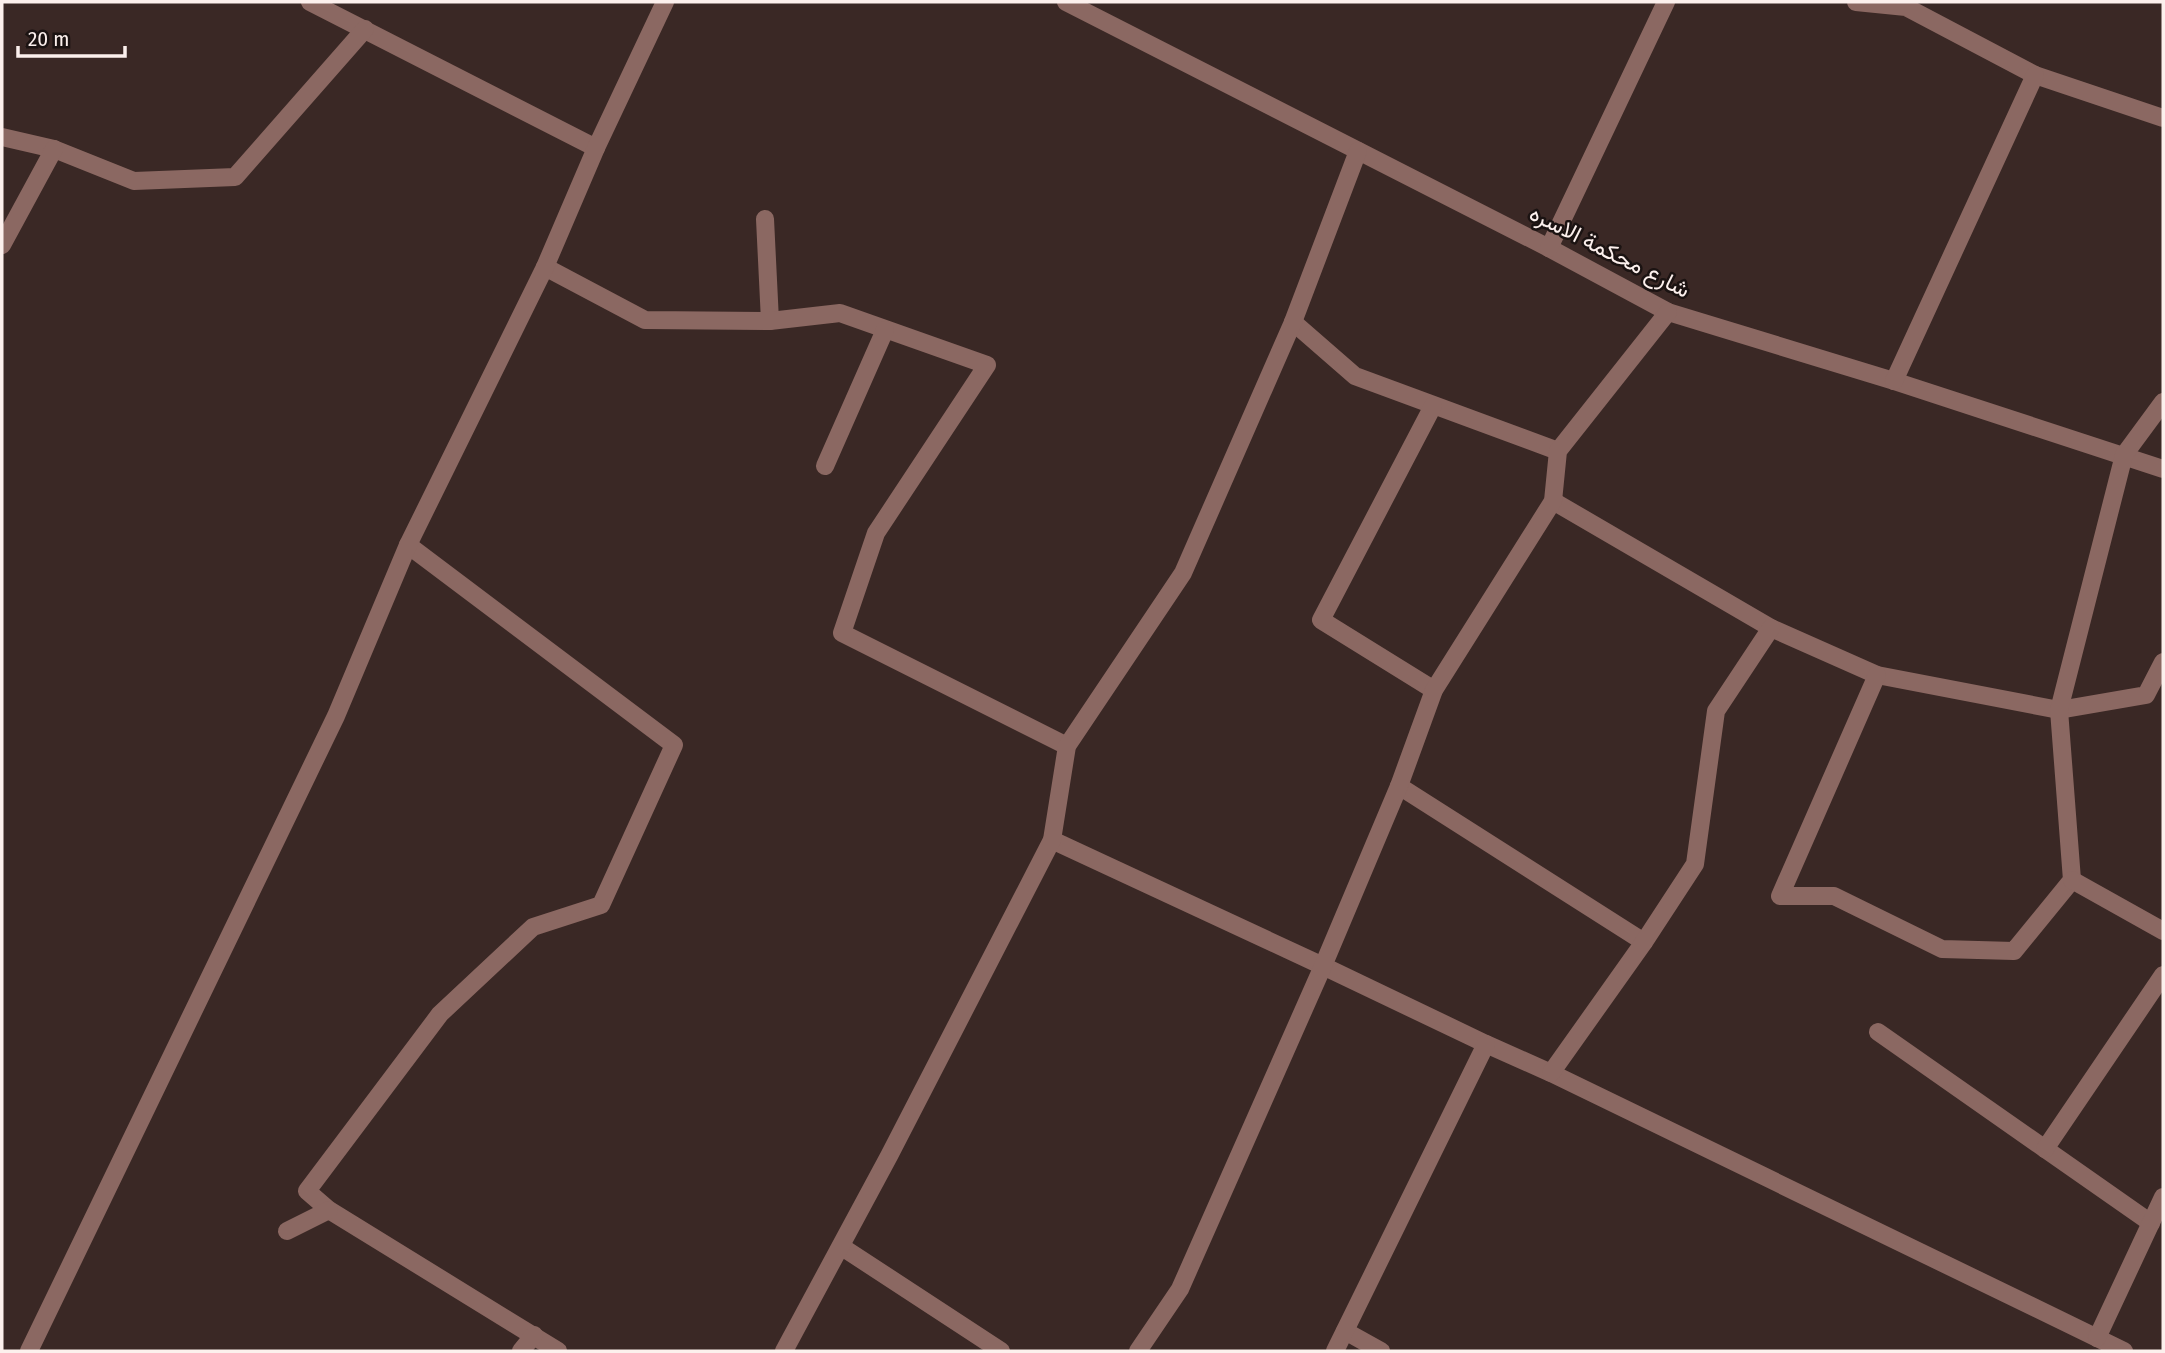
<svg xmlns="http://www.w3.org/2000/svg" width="2165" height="1353" viewBox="0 0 2165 1353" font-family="'Fira Sans Condensed',Vazirmatn,sans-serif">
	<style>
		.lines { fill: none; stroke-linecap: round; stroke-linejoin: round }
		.minor { stroke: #8b6862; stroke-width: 18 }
		.labels { text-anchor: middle; stroke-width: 5; stroke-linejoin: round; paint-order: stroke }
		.street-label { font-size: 23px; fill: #fcf0ed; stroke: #1b1312 }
	</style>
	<rect width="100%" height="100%" fill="#3a2825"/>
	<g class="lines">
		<g class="minor">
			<polyline points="310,2 596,148"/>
			<polyline points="1066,2 1549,248 1668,312 1894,381 2163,469"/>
			<polyline points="1856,2 1906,7 2035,75 2163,118"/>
			<polyline points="2,137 54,149 134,181 235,177 365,29"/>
			<polyline points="765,219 770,321"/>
			<polyline points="2,245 54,149"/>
			<polyline points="1549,248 1666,2"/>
			<polyline points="545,267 645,320 770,321 840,313 987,365 876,533 842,633 1067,746"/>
			<polyline points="1293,322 1355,376 1558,451"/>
			<polyline points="1894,381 2035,75"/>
			<polyline points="1433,406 1321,620 1434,690"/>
			<polyline points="825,466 885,330"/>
			<polyline points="1553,501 1771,628 1877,675 2059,710 2146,695 2163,662"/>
			<polyline points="408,545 674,745 601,905 533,927 440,1014 307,1191 329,1210 558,1351"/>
			<polyline points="1877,675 1780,896 1834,896 1942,949 2014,951 2072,880 2059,710 2124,455 2163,402"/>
			<polyline points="1399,786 1644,942"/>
			<polyline points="1052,840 1323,966 1486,1044 1551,1073 2124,1351"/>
			<polyline points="2072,880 2163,931"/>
			<polyline points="1878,1032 2151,1223"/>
			<polyline points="1551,1073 1644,942 1695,864 1716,711 1771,628"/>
			<polyline points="2045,1149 2163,975"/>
			<polyline points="287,1231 329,1210"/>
			<polyline points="842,1247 1001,1351"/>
			<polyline points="1345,1331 1381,1351"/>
			<polyline points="2097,1338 2163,1197"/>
			<polyline points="29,1351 336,716 408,545 545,267 596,148 665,2"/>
			<polyline points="521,1351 534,1335"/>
			<polyline points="784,1351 889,1156 1052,840 1067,746 1183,573 1293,322 1358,151"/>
			<polyline points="1138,1351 1180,1289 1323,966 1399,786 1434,690 1553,501 1558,451 1668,312"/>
			<polyline points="1335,1351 1486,1044"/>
		</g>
	</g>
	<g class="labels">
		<g class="street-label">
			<text transform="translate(1610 251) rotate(27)" y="8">شارع محكمة الاسره</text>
		</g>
	</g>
	<rect width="2165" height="1353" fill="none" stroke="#fcf0ed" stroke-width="7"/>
	<path d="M18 46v10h107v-10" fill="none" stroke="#fcf0ed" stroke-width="3.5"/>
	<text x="28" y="46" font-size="21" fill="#fcf0ed" stroke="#1b1312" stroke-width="5" paint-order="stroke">20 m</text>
</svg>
